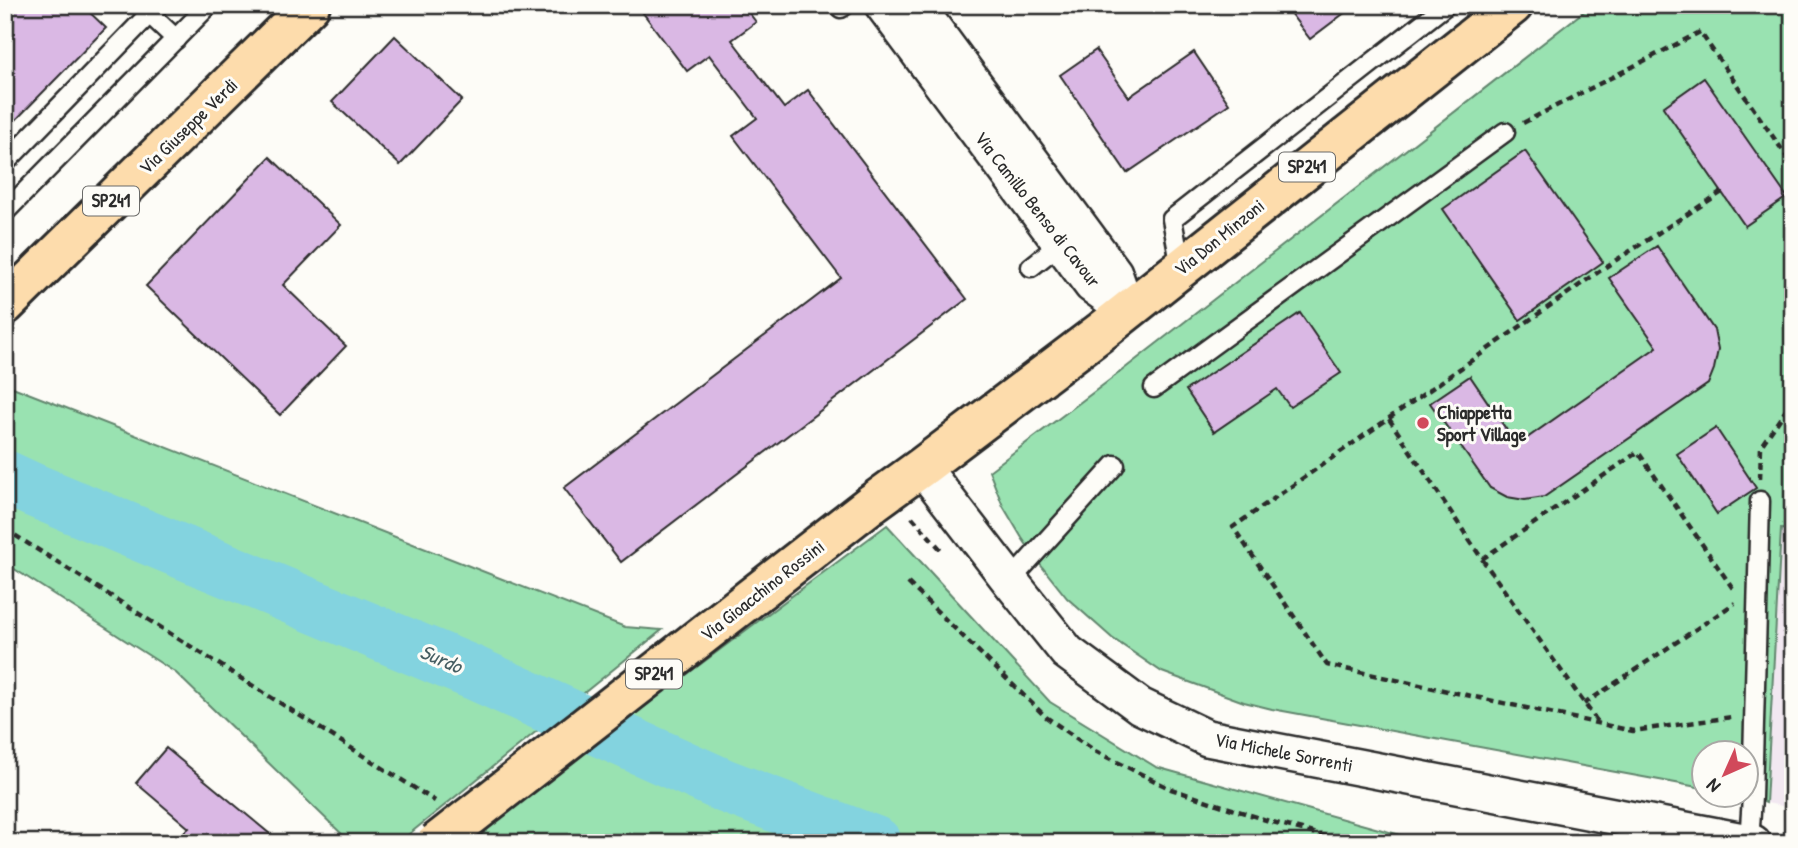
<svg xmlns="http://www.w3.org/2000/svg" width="1798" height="848" viewBox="0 0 1798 848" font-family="'Patrick Hand',sans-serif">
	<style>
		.built { fill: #f2e8f1 }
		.green { fill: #99e2b1; stroke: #62866e; stroke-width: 2 }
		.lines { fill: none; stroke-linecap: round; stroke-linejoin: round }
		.river { stroke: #83d3df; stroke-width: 54 }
		.building { fill: #dab8e4; stroke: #2b2b2b; stroke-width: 2 }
		.service-casing { stroke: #2b2b2b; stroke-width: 23 }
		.minor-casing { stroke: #2b2b2b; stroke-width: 40 }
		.primary-casing { stroke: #2b2b2b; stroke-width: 44 }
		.path { stroke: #2b2b2b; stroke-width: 4.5; stroke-dasharray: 7 5; stroke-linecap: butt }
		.service { stroke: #fdfcf7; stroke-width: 18 }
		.minor { stroke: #fdfcf7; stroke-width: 35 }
		.primary { stroke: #fddcac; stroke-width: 38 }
		.primary-bridge-casing { stroke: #2b2b2b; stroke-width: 44; stroke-linecap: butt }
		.primary-bridge { stroke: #fddcac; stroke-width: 38 }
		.poi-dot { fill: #d1495b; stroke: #fdfcf7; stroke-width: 2.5 }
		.labels { text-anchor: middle; stroke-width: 6; stroke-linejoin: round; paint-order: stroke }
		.shield { fill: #fdfcf7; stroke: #6a6a68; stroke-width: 2 }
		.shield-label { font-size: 18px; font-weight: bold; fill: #2b2b2b }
		.street-label { font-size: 19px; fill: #2b2b2b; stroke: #fdfcf7 }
		.poi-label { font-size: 19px; font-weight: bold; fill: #2b2b2b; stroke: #fdfcf7; text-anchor: start }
		.water-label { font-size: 21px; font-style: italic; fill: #455d61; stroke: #fdfcf7 }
	</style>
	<rect width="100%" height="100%" fill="#fdfcf7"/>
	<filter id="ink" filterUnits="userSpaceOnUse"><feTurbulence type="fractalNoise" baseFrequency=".0143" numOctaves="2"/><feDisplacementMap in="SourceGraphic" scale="14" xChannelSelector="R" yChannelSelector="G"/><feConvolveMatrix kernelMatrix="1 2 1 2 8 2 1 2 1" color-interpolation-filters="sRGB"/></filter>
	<g filter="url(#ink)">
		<polygon class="built" points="1781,528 1793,531 1793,808 1766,803"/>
		<g class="green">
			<polygon points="1592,5 1793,5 1793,531 1781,529 1766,803 1752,797 1745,754 1703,754 1703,788 1272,709 1244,702 1162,672 1112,638 1067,598 1039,563 1022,538 1003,506 989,471 1115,376"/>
			<polygon points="5,384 625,627 662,630 398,843 351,843 176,673 5,563"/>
			<polygon points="887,525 1050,702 1156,767 1429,843 461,843"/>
		</g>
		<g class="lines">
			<polyline class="river" points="5,477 33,490 474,673 725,786 875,843"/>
		</g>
		<g class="building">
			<polygon points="5,5 78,5 103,30 59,74 5,21"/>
			<polygon points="5,5 82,5 106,28 5,131"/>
			<polygon points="637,5 743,5 756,22 732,40 784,108 808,90 967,299 621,562 564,488 841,278 733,136 757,118 709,55 687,71"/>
			<polygon points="1284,5 1355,5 1310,39"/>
			<polygon points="395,36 462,100 400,165 332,102"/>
			<polygon points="1096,50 1129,97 1194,52 1229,104 1127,173 1060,75"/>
			<polygon points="1704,78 1787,197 1745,226 1663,107"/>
			<polygon points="1525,151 1603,262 1520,320 1443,209"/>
			<polygon points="270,157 341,225 283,285 346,346 280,415 146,286"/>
			<polygon points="1657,246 1714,330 1718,350 1714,369 1708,384 1544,497 1525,500 1507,497 1490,488 1430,403 1470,376 1517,445 1657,347 1609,278"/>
			<polygon points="1300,313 1341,373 1290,407 1277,389 1214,432 1186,390"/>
			<polygon points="1716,428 1756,488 1717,514 1677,454"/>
			<polygon points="166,748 276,839 273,843 171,843 189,828 136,783"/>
		</g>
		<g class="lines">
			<defs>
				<g id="service">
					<polyline points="140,5 176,39"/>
					<polyline points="841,8 845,5"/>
					<polyline points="5,163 158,5"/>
					<polyline points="5,212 209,5"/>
					<polyline points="1031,267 1061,243"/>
					<polyline points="1181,268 1172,219 1446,5"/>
					<polyline points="1154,388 1505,132"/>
					<polyline points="1010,581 1115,465"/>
					<polyline points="1749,842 1752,797 1760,501"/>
				</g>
				<g id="minor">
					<polyline points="883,5 1092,285 1127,310"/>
					<polyline points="916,5 1114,273 1127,310"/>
					<polyline points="922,467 1010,581 1067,652 1140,706 1207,738 1753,843"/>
				</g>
				<g id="primary">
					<polyline points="5,305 310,5"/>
					<polyline points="871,504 922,467 1102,331 1513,5"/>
				</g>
			</defs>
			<use href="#service" class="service-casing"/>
			<use href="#minor" class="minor-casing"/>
			<use href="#primary" class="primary-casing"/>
			<g class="path">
				<polyline points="1523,123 1700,32 1790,161 1793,214"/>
				<polyline points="1722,192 1607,266 1233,527 1327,665 1633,731 1732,717"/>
				<polyline points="1389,419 1482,559 1597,721"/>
				<polyline points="1760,479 1761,446 1793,400"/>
				<polyline points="912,517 943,552"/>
				<polyline points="5,529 435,801"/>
				<polyline points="1482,559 1638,452 1734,590"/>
				<polyline points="908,583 1046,717 1095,751 1171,789 1269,821 1350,843"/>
				<polyline points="1584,704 1735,603"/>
			</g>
			<use href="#service" class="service"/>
			<use href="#minor" class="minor"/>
			<use href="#primary" class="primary"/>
			<defs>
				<polyline id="primary-bridge" points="436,843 871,504"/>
			</defs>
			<use href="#primary-bridge" class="primary-bridge-casing"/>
			<use href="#primary-bridge" class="primary-bridge"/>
		</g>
	</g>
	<circle class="poi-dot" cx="1423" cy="423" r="7"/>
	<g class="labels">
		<g class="shield">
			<rect x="1279" y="152.5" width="56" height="29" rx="5"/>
			<rect x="83" y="186.5" width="56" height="29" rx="5"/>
			<rect x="626" y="659.5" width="56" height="29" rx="5"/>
		</g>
		<g class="shield-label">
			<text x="1307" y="173">SP241</text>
			<text x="111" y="207">SP241</text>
			<text x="654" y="680">SP241</text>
		</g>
		<g class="street-label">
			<text transform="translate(188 126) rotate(-44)" y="7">Via Giuseppe Verdi</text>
			<text transform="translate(1038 209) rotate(52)" y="7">Via Camillo Benso di Cavour</text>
			<text transform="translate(1219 237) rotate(-39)" y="7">Via Don Minzoni</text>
			<text transform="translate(762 590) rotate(-38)" y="7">Via Gioacchino Rossini</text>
			<text transform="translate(1284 752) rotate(11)" y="7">Via Michele Sorrenti</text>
		</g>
		<g class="poi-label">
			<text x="1437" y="419">Chiappetta<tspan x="1437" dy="22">Sport Village</tspan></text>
		</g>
		<g class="water-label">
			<text transform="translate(441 659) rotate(23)" y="7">Surdo</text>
		</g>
	</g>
	<rect width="1798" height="848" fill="none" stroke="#fdfcf7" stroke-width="28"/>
	<rect x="14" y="14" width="1770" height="820" fill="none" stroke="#2b2b2b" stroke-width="2.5" filter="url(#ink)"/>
	<g transform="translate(1725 774) rotate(225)"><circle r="33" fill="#fdfcf7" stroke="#a9a8a5" stroke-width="2"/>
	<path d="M0-5L12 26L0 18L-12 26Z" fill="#d1495b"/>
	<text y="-10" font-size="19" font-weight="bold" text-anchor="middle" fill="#2b2b2b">N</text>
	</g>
</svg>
